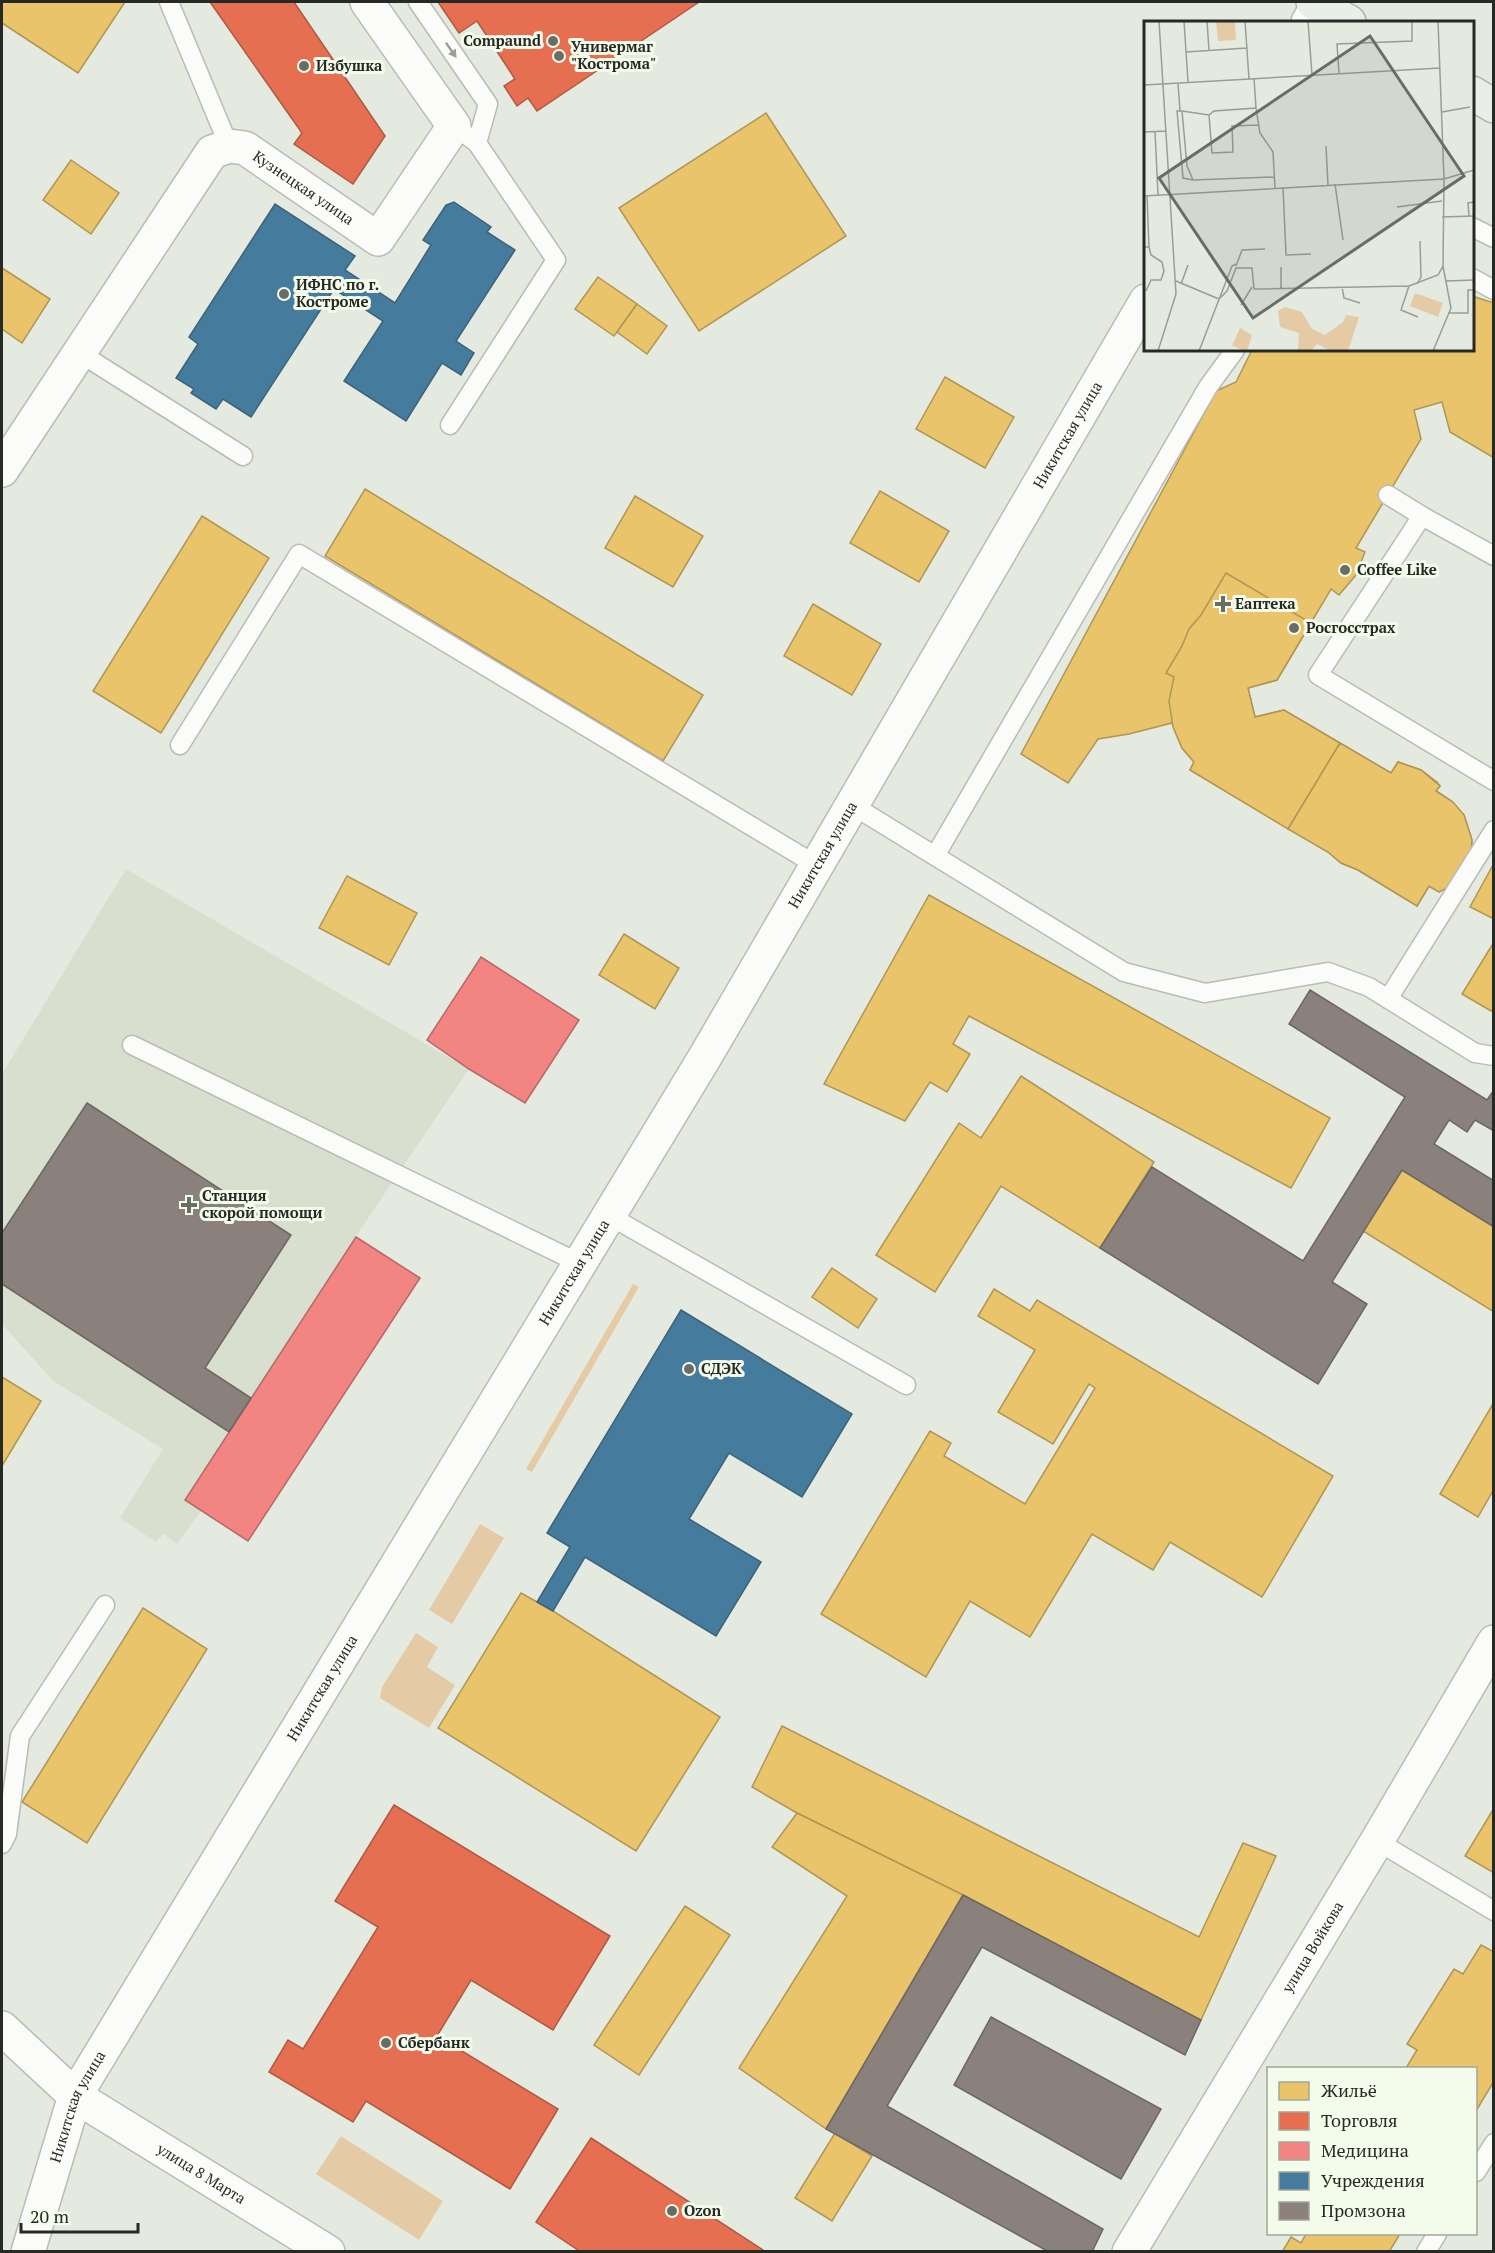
<svg xmlns="http://www.w3.org/2000/svg" width="1495" height="2253" viewBox="0 0 1495 2253" font-family="'PT Serif',serif">
	<style>
		.built { fill: #d8dfcf }
		.green { fill: #e5cba5 }
		.homes { fill: #e9c46a; stroke: #af9655; stroke-width: 1.5 }
		.shops { fill: #e76f51; stroke: #ad5a44; stroke-width: 1.5 }
		.health { fill: #f28482; stroke: #b56966; stroke-width: 1.5 }
		.public { fill: #457b9d; stroke: #3c6379; stroke-width: 1.5 }
		.industry { fill: #8a817c; stroke: #6c6762; stroke-width: 1.5 }
		.lines { fill: none; stroke-linecap: round; stroke-linejoin: round }
		.lane-casing { stroke: #b9bcb5; stroke-width: 21 }
		.street-casing { stroke: #b9bcb5; stroke-width: 36 }
		.secondary-casing { stroke: #b9bcb5; stroke-width: 36 }
		.primary-casing { stroke: #a9b7ab; stroke-width: 36 }
		.lane { stroke: #fbfcfa; stroke-width: 18 }
		.street { stroke: #fbfcfa; stroke-width: 33 }
		.secondary { stroke: #fbfcfa; stroke-width: 33 }
		.primary { stroke: #e8efea; stroke-width: 33 }
		.oneway { fill: #9c9e9a }
		.poi-dot { fill: #6a6d66; stroke: #f3fbeb; stroke-width: 2 }
		.labels { text-anchor: middle; stroke-width: 6; stroke-linejoin: round; paint-order: stroke }
		.poi-label { font-size: 15px; font-weight: bold; fill: #272a24; stroke: #f3fbeb; text-anchor: start }
		.street-label { font-size: 15px; fill: #272a24; stroke: #f3fbeb }
		.inset-road { fill: none; stroke: #999d95; stroke-width: 1.5 }
		.view { fill: #6a6d66; fill-opacity: 0.15; stroke: #6a6d66; stroke-width: 3 }
		.inset-edge { fill: none; stroke: #272a24; stroke-width: 3 }
	</style>
	<rect width="100%" height="100%" fill="#e5eae0"/>
	<polygon class="built" points="126,869 469,1069 356,1236 420,1278 248,1541 201,1511 177,1544 163,1534 156,1542 120,1518 163,1449 53,1381 2,1324 2,1074"/>
	<g class="green">
		<polygon points="633,1284 639,1287 532,1472 526,1469"/>
		<polygon points="480,1524 504,1538 452,1624 429,1610"/>
		<polygon points="416,1633 438,1647 427,1667 455,1685 429,1728 380,1698 382,1687"/>
		<polygon points="341,2136 443,2201 419,2240 316,2174"/>
	</g>
	<g class="homes">
		<polygon points="2,2 125,2 78,73 2,23"/>
		<polygon points="766,113 846,236 699,331 619,208"/>
		<polygon points="71,160 119,193 91,234 43,200"/>
		<polygon points="2,268 50,299 22,343 2,329"/>
		<polygon points="598,277 637,304 614,336 575,309"/>
		<polygon points="1472,296 1494,303 1494,458 1450,432 1442,402 1414,410 1421,439 1356,548 1365,552 1356,575 1339,595 1331,589 1277,680 1248,688 1255,717 1284,710 1391,773 1398,762 1421,770 1437,782 1440,786 1436,791 1450,800 1464,815 1472,840 1471,855 1449,887 1439,892 1429,886 1417,906 1358,870 1341,863 1328,852 1190,770 1194,762 1182,748 1172,723 1129,734 1098,739 1068,783 1021,754 1216,391 1236,382 1252,350 1472,350"/>
		<polygon points="637,304 667,326 647,354 617,332"/>
		<polygon points="945,377 1014,417 985,468 916,429"/>
		<polygon points="365,489 703,695 663,761 325,556"/>
		<polygon points="880,491 949,531 919,582 850,543"/>
		<polygon points="635,496 703,536 673,587 605,548"/>
		<polygon points="202,516 269,558 161,733 93,691"/>
		<polygon points="1226,573 1311,623 1277,680 1248,688 1255,717 1284,710 1340,743 1288,829 1190,770 1194,762 1182,748 1173,727 1169,701 1174,677 1166,673 1182,646 1189,629 1201,615"/>
		<polygon points="813,604 881,644 852,695 784,656"/>
		<polygon points="1340,743 1391,773 1398,762 1421,770 1440,786 1436,791 1453,802 1464,815 1472,840 1471,855 1449,887 1439,892 1429,886 1417,906 1358,870 1341,863 1328,852 1288,829"/>
		<polygon points="1494,863 1494,919 1470,907"/>
		<polygon points="347,876 417,913 389,965 319,928"/>
		<polygon points="929,895 1330,1118 1291,1188 969,1016 953,1044 970,1054 947,1092 930,1082 905,1121 824,1084"/>
		<polygon points="624,934 679,968 655,1009 599,975"/>
		<polygon points="1494,942 1494,1008 1491,1011 1462,994"/>
		<polygon points="1021,1076 1154,1162 1100,1248 1001,1186 935,1292 876,1255 959,1123 981,1138"/>
		<polygon points="1402,1170 1494,1227 1494,1312 1363,1231"/>
		<polygon points="832,1268 877,1299 858,1328 812,1297"/>
		<polygon points="994,1289 1030,1311 1037,1300 1333,1476 1262,1597 1170,1542 1153,1570 1092,1534 1030,1637 970,1601 926,1677 821,1614 930,1431 951,1443 944,1456 1025,1504 1095,1388 1089,1384 1053,1444 998,1412 1035,1350 978,1316"/>
		<polygon points="2,1377 41,1401 2,1466"/>
		<polygon points="1494,1402 1494,1489 1478,1517 1440,1494"/>
		<polygon points="521,1593 553,1611 720,1717 636,1851 438,1728"/>
		<polygon points="143,1608 207,1649 87,1843 22,1802"/>
		<polygon points="782,1726 1199,1937 1243,1843 1276,1856 1201,2020 963,1895 797,1813 752,1787"/>
		<polygon points="1494,1808 1494,1873 1465,1856"/>
		<polygon points="797,1813 963,1895 826,2129 739,2068 847,1896 772,1847"/>
		<polygon points="685,1906 730,1935 639,2075 594,2045"/>
		<polygon points="1481,1945 1494,1952 1494,2081 1476,2111 1476,2068 1406,2068 1417,2050 1407,2044 1454,1969 1463,1974"/>
		<polygon points="835,2133 872,2156 832,2221 795,2198"/>
		<polygon points="1306,2234 1400,2234 1389,2252 1282,2252 1291,2237 1301,2243"/>
	</g>
	<g class="shops">
		<polygon points="210,2 294,2 385,136 353,184 294,144 302,133"/>
		<polygon points="438,2 699,2 537,111 528,98 517,106 504,86 515,79 477,21 459,33"/>
		<polygon points="394,1805 610,1936 553,2030 471,1980 437,2036 558,2109 510,2189 366,2101 353,2122 269,2072 288,2040 303,2049 378,1927 335,1901"/>
		<polygon points="591,2138 766,2252 581,2252 536,2222"/>
	</g>
	<g class="health">
		<polygon points="481,957 579,1020 525,1103 469,1069 427,1040"/>
		<polygon points="356,1237 420,1278 248,1541 185,1500"/>
	</g>
	<g class="public">
		<polygon points="454,202 491,227 487,232 515,250 456,341 474,353 461,375 442,363 406,421 344,381 383,321 334,289 251,417 223,399 216,409 191,393 194,389 176,378 198,344 189,337 275,204 355,256 345,270 395,303 431,245 423,240 446,205"/>
		<polygon points="681,1310 852,1414 802,1497 729,1453 689,1519 761,1562 716,1636 585,1557 553,1611 537,1602 570,1547 547,1533"/>
	</g>
	<g class="industry">
		<polygon points="1310,990 1487,1100 1494,1090 1494,1131 1475,1120 1467,1132 1449,1120 1434,1144 1494,1181 1494,1227 1402,1170 1332,1282 1367,1304 1318,1384 1100,1248 1152,1167 1303,1261 1405,1097 1289,1024"/>
		<polygon points="87,1103 291,1235 205,1368 251,1398 229,1432 2,1284 2,1233"/>
		<polygon points="963,1895 1201,2020 1185,2055 982,1947 887,2106 1103,2229 1092,2252 1049,2252 826,2129"/>
		<polygon points="991,2017 1161,2109 1121,2179 954,2085"/>
	</g>
	<g class="lines">
		<defs>
			<g id="lane">
				<polyline points="169,2 229,146"/>
				<polyline points="418,2 488,104 477,143"/>
				<polyline points="1472,227 1494,238"/>
				<polyline points="1472,278 1494,290"/>
				<polyline points="78,352 243,456"/>
				<polyline points="450,425 556,260 477,143 454,126"/>
				<polyline points="1388,495 1422,516"/>
				<polyline points="1494,556 1422,516 1318,675 1494,781"/>
				<polyline points="180,745 299,554 816,865"/>
				<polyline points="852,805 1124,972 1205,993 1328,972 1369,987 1475,1053 1494,1056"/>
				<polyline points="935,856 1208,387 1235,350"/>
				<polyline points="1388,999 1494,830"/>
				<polyline points="132,1045 579,1263"/>
				<polyline points="608,1215 906,1385"/>
				<polyline points="1377,1841 1494,1911"/>
				<polyline points="2,1844 7,1834 20,1736 105,1605"/>
				<polyline points="1476,2172 1494,2143"/>
				<polyline points="1426,2252 1437,2234"/>
			</g>
			<g id="street">
				<path id="s1" d="M2,470L212,152L229,146L245,148L378,239L454,126L367,2"/>
				<path id="s2" d="M2,2028L75,2096L328,2252"/>
				<path id="s3" d="M1129,2252L1377,1841L1494,1642"/>
			</g>
			<g id="secondary">
				<polyline points="1308,22 1320,2"/>
				<path id="s4" d="M28,2252L75,2096L705,1057L1146,301"/>
			</g>
			<g id="primary">
				<polyline points="1313,2 1349,22"/>
				<polyline points="1472,93 1494,106"/>
			</g>
		</defs>
		<use href="#lane" class="lane-casing"/>
		<use href="#street" class="street-casing"/>
		<use href="#secondary" class="secondary-casing"/>
		<use href="#primary" class="primary-casing"/>
		<use href="#lane" class="lane"/>
		<use href="#street" class="street"/>
		<use href="#secondary" class="secondary"/>
		<use href="#primary" class="primary"/>
	</g>
	<defs><path id="oneway-solid" d="M-6-.8H1V-3.2L6.5 0L1 3.2V.8H-6Z" transform="scale(1.5)"/></defs>
	<use class="oneway" href="#oneway-solid" transform="translate(451 50) rotate(55)"/>
	<g class="poi-dot">
		<circle cx="553" cy="41" r="6"/>
		<circle cx="559" cy="56" r="6"/>
		<circle cx="304" cy="66" r="6"/>
		<circle cx="284" cy="294" r="6"/>
		<circle cx="1345" cy="570" r="6"/>
		<path d="M1220 595h6v6h6v6h-6v6h-6v-6h-6v-6h6z"/>
		<circle cx="1294" cy="628" r="6"/>
		<path d="M186 1196h6v6h6v6h-6v6h-6v-6h-6v-6h6z"/>
		<circle cx="689" cy="1369" r="6"/>
		<circle cx="386" cy="2043" r="6"/>
		<circle cx="672" cy="2211" r="6"/>
	</g>
	<g class="labels">
		<g class="poi-label">
			<text x="541" y="46" text-anchor="end">Compaund</text>
			<text x="571" y="52">Универмаг<tspan x="571" dy="17">"Кострома"</tspan></text>
			<text x="316" y="71">Избушка</text>
			<text x="296" y="290">ИФНС по г.<tspan x="296" dy="17">Костроме</tspan></text>
			<text x="1357" y="575">Coffee Like</text>
			<text x="1235" y="609">Еаптека</text>
			<text x="1306" y="633">Росгосстрах</text>
			<text x="202" y="1201">Станция<tspan x="202" dy="17">скорой помощи</tspan></text>
			<text x="701" y="1374">СДЭК</text>
			<text x="398" y="2048">Сбербанк</text>
			<text x="684" y="2216">Ozon</text>
		</g>
		<g class="street-label">
			<text dy="5" stroke="none"><textPath href="#s1" startOffset="486">Кузнецкая улица</textPath></text>
			<text dy="5" stroke="none"><textPath href="#s4" startOffset="2098">Никитская улица</textPath></text>
			<text dy="5" stroke="none"><textPath href="#s4" startOffset="1612">Никитская улица</textPath></text>
			<text dy="5" stroke="none"><textPath href="#s4" startOffset="1126">Никитская улица</textPath></text>
			<text dy="5" stroke="none"><textPath href="#s4" startOffset="640">Никитская улица</textPath></text>
			<text dy="5" stroke="none"><textPath href="#s3" startOffset="356">улица Войкова</textPath></text>
			<text dy="5" stroke="none"><textPath href="#s4" startOffset="154">Никитская улица</textPath></text>
			<text dy="5" stroke="none"><textPath href="#s2" startOffset="248">улица 8 Марта</textPath></text>
		</g>
	</g>
	<g transform="translate(1144 21)">
		<rect width="330" height="330" fill="#e5eae0"/>
		<path d="M72,0H91L92,19L74,20ZM271,272L299,282L294,296L266,285ZM141,286L158,291L168,308L181,314L199,301L202,294L215,296L204,330H187L173,323L167,330H154L155,312L136,306L134,290ZM96,307L108,314L103,330L88,325Z" fill="#e5cba5"/>
		<path class="inset-road" d="M40,0L44,61M63,0L65,29M101,0L105,58M164,0L168,54M42,31L103,27M195,52L193,23L268,20V0M34,62L36,90M0,64L296,47M112,87L116,112L129,131L131,167M38,90L65,94L70,90L112,87L110,57M298,91L326,86M65,94L68,132L89,131L88,105L115,104M11,110L14,174M0,111L22,110M182,125L184,164M49,159L39,157L33,90H38L43,145L49,159L130,156M191,163L199,219M139,166L142,234L167,233M0,175L300,158L330,149M253,186L298,180M325,195L324,182L330,181M298,196L330,195M0,226H5L3,175M92,245L98,229L121,228M137,246V268M32,260L75,278M302,260L330,259M37,263L44,244M273,263L277,256L276,220M265,265L257,289L274,296M198,266L200,277L216,282M2,270L7,259H17L20,250L18,241L7,234L5,226M75,278L83,270L92,247H108L110,268L265,265L294,254L299,245L300,158L294,0M97,284L108,266M304,292H324V269H330M14,330L32,273L15,0M55,330L88,245L92,243M289,330L307,287L299,245"/>
		<path class="view" d="M226,15L320,155L109,297L15,157Z"/>
		<rect width="330" height="330" class="inset-edge"/>
	</g>
	<rect width="1495" height="2253" fill="none" stroke="#272a24" stroke-width="6"/>
	<rect x="1267" y="2067" width="210" height="168" fill="#f3fbeb" stroke="#a1a79b" stroke-width="1.5"/>
	<rect x="1279" y="2082" width="30" height="18" fill="#e9c46a" stroke="#a1a79b" stroke-width="1.5"/>
	<text x="1321" y="2097" font-size="18" fill="#272a24">Жильё</text>
	<rect x="1279" y="2112" width="30" height="18" fill="#e76f51" stroke="#a1a79b" stroke-width="1.5"/>
	<text x="1321" y="2127" font-size="18" fill="#272a24">Торговля</text>
	<rect x="1279" y="2142" width="30" height="18" fill="#f28482" stroke="#a1a79b" stroke-width="1.5"/>
	<text x="1321" y="2157" font-size="18" fill="#272a24">Медицина</text>
	<rect x="1279" y="2172" width="30" height="18" fill="#457b9d" stroke="#a1a79b" stroke-width="1.5"/>
	<text x="1321" y="2187" font-size="18" fill="#272a24">Учреждения</text>
	<rect x="1279" y="2202" width="30" height="18" fill="#8a817c" stroke="#a1a79b" stroke-width="1.5"/>
	<text x="1321" y="2217" font-size="18" fill="#272a24">Промзона</text>
	<path d="M21 2223v9h117v-9" fill="none" stroke="#272a24" stroke-width="3"/>
	<text x="30" y="2223" font-size="18" fill="#272a24" stroke="#f3fbeb" stroke-width="4.5" paint-order="stroke">20 m</text>
</svg>
